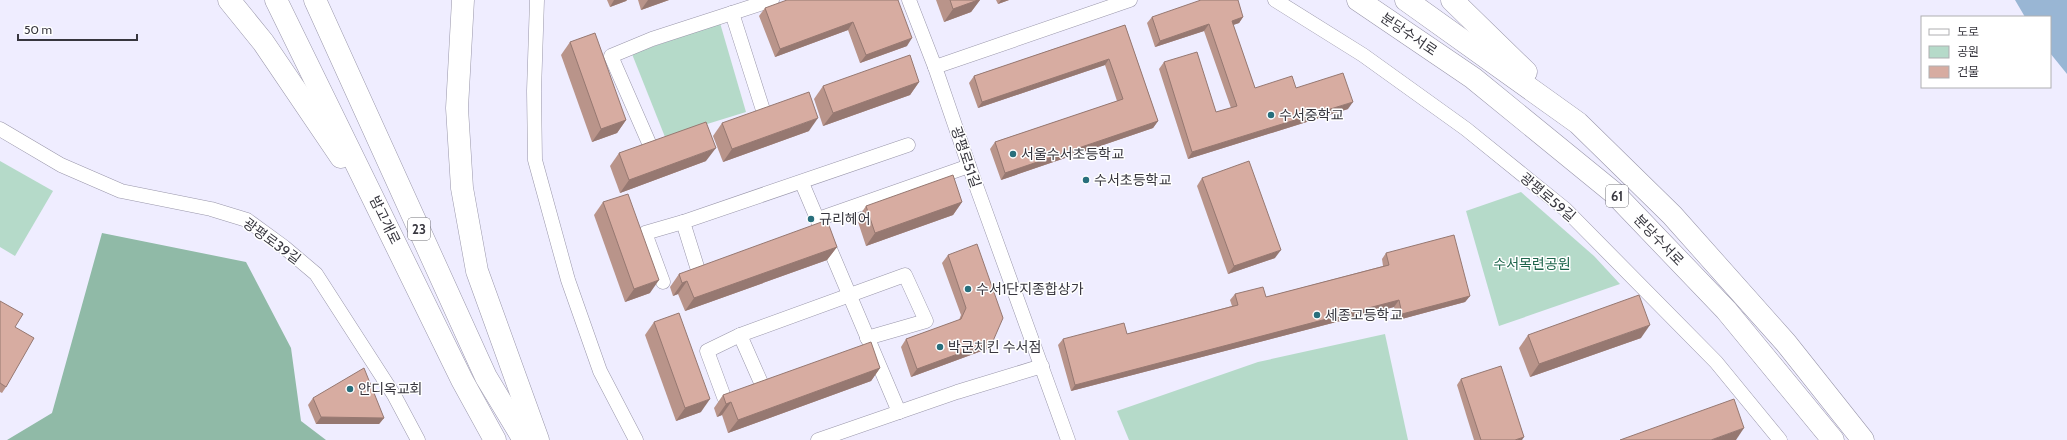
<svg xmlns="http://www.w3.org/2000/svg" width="2067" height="440" viewBox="0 0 2067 440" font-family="Cabin,'Noto Sans KR',sans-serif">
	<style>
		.green { fill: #b5dac9 }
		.forest { fill: #90baa7 }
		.water { fill: #99b6d4 }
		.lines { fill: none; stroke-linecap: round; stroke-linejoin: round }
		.street-casing { stroke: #9996aa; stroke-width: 15 }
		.primary-casing { stroke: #9996aa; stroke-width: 23 }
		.highway-casing { stroke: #9996aa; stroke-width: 23 }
		.street { stroke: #fff; stroke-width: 14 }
		.primary { stroke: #fff; stroke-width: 22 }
		.highway { stroke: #fff; stroke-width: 22 }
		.wall { fill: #b9948a }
		.shaded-wall { fill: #967871 }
		.building { fill: #d7aca1; stroke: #967871 }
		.poi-dot { fill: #286f7c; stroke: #fff; stroke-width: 1.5 }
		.labels { text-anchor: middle; stroke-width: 3; stroke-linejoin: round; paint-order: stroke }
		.shield { fill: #fff; stroke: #737278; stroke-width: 1 }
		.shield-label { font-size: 13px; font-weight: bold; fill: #37363e }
		.street-label { font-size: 14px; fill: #37363e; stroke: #fff }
		.poi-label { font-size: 14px; fill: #37363e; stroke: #fff; text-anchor: start }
		.park-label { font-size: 14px; fill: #1d654b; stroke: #fff }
	</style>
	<rect width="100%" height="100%" fill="#efedff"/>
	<g class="green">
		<polygon points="720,23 746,112 665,137 632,54"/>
		<polygon points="0,161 53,191 15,256 0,247"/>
		<polygon points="1521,192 1594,256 1620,284 1499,326 1466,211"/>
		<polygon points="1385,334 1408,440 1129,440 1117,411 1258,362"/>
	</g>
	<polygon class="forest" points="102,233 246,262 291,348 301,421 326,440 7,440 52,413"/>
	<polygon class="water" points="2015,0 2067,0 2067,74 2050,53 2050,17 2025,17"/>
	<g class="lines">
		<defs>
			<g id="street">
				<polyline points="537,0 534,91 535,160 568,280 600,371 636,440"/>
				<polyline points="909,0 935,67"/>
				<polyline points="1275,0 1363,55 1466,129 1565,209 1716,362 1780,440"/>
				<polyline points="732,13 763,110"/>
				<polyline points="0,129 61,165 121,191 211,209 247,220 284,247 316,274 394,395 418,440"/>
				<polyline points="649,143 611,56 652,39 772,0"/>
				<polyline points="802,183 899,412"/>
				<polyline points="818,219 969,166"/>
				<polyline points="698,270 683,222 908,145"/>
				<polyline points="663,282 645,233 683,222"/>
				<polyline points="762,385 740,335 905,275 926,321 867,338"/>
				<polyline points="724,397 707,351 740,335"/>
				<polyline points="818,440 957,392 1042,366"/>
				<polyline points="1068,440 969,166 935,67 1130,0"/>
			</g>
			<g id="primary">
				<polyline points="229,0 263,42 341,157"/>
				<polyline points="276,0 462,380 495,440"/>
				<polyline points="315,0 486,377 524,440"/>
				<polyline points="463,0 457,108 462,188 477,271 538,440"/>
			</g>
			<g id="highway">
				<polyline points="1358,0 1473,78 1614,193 1726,310 1833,440"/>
				<polyline points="1406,0 1578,123 1672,215 1786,343 1863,440"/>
				<polyline points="1452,0 1526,72"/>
			</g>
		</defs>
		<use href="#street" class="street-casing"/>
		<use href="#primary" class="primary-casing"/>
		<use href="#highway" class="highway-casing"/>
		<use href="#street" class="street"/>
		<use href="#primary" class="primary"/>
		<use href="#highway" class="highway"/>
	</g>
	<g class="wall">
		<polygon points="607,0 627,0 626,1 610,7"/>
		<polygon points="638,0 669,0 641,10"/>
		<polygon points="898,0 907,46 860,63 848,30 775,57 759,16 765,8"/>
		<polygon points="936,0 980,0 971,12 944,22"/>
		<polygon points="996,0 1009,0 998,4"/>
		<polygon points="1152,17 1243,17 1239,23 1233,25 1255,88 1296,88 1348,109 1188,159 1159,69 1164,62 1216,112 1231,108 1204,31 1155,47 1147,23"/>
		<polygon points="1125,25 1158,121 1153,128 1001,180 990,149 995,142 1117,101 1105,65 978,108 969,83 974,76"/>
		<polygon points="570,42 626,120 617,133 592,142 561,55"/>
		<polygon points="919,82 910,95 823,126 814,99 823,86"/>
		<polygon points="722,123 809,131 723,162 713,136"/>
		<polygon points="619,153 706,161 620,193 610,166"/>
		<polygon points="1202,178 1275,258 1228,274 1197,186"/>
		<polygon points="603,202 650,293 625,302 594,215"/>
		<polygon points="962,202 953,215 866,246 857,219 866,206"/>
		<polygon points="837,247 827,260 685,311 678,294 673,296 670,287 679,274"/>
		<polygon points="1386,253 1470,296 1465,302 1398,320 1394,307 1071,391 1058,345 1063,339 1127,334 1232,306 1230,300 1235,294 1266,297 1383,266 1382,259"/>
		<polygon points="948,255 987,349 911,377 901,347 906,339 959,320 961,315 942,263"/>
		<polygon points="0,301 15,327 6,387 2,393 0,392"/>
		<polygon points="654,322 701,412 676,421 645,335"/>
		<polygon points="1528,335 1641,338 1530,377 1519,348"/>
		<polygon points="880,368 871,381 728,433 722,415 717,417 714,408 723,395"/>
		<polygon points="1461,379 1522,440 1474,440 1457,385"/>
		<polygon points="313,398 384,418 379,424 316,424 308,405"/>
	</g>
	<g class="shaded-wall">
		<polygon points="614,0 627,0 626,1 610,7"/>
		<polygon points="648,0 669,0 641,10"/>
		<polygon points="978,0 980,0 971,12 944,22 953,9"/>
		<polygon points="1001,0 1009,0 998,4"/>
		<polygon points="1243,17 1239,23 1227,27 1232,21"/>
		<polygon points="853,22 848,30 775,57 780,49"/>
		<polygon points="1209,24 1204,31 1155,47 1160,41"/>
		<polygon points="912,38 907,46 860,63 866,55"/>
		<polygon points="1109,59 1105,65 978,108 982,102"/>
		<polygon points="919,82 910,95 823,126 833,113"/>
		<polygon points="1353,102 1348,109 1188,159 1192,152"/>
		<polygon points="818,118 809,131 723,162 732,149"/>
		<polygon points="626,120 617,133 592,142 601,129"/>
		<polygon points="1158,121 1153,128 1001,180 1005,173"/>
		<polygon points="716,148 706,161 620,193 629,180"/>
		<polygon points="962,202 953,215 866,246 875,233"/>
		<polygon points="837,247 827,260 685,311 694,298"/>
		<polygon points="1281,250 1275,258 1228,274 1234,266"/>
		<polygon points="659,280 650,293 625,302 634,289"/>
		<polygon points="687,281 678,294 673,296 682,283"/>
		<polygon points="1470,296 1465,302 1398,320 1402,314"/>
		<polygon points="1399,300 1394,307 1071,391 1075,385"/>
		<polygon points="1650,325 1641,338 1530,377 1539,364"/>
		<polygon points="993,341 987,349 911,377 917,369"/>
		<polygon points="880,368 871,381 728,433 738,420"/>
		<polygon points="710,399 701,412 676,421 685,408"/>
		<polygon points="731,402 722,415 717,417 726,404"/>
		<polygon points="321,417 384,418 379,424 316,424"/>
		<polygon points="1744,428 1736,440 1711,440"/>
		<polygon points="1524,437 1522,440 1515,440"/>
	</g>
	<g class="building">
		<polygon points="787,0 898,0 912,38 866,55 853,22 780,49 765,8"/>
		<polygon points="950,0 978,0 953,9"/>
		<polygon points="1201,0 1238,0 1243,17 1232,21 1255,88 1292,76 1296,88 1343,73 1353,102 1192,152 1164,62 1197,52 1216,112 1237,106 1209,24 1160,41 1152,17"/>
		<polygon points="1125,25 1158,121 1005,173 995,142 1123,99 1109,59 982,102 974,76"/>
		<polygon points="595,33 626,120 601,129 570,42"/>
		<polygon points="910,55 919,82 833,113 823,86"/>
		<polygon points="809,92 818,118 732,149 722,123"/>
		<polygon points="706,122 716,148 629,180 619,153"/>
		<polygon points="1249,161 1281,250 1234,266 1202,178"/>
		<polygon points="953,175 962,202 875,233 866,206"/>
		<polygon points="628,194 659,280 634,289 603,202"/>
		<polygon points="827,220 837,247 694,298 687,281 682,283 679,274"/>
		<polygon points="1454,235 1470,296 1402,314 1399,300 1075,385 1063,339 1124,323 1127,334 1238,305 1235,294 1263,287 1266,297 1389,265 1386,253"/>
		<polygon points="977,244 1003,318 993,341 917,369 906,339 961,319 966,308 948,255"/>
		<polygon points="1639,295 1650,325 1539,364 1528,335"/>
		<polygon points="0,301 23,314 15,327 34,338 6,387 0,383"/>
		<polygon points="679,313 710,399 685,408 654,322"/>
		<polygon points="871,342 880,368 738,420 731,402 726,404 723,395"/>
		<polygon points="1501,366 1524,437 1515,440 1481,440 1461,379"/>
		<polygon points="364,368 384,418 321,417 313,398"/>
		<polygon points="1734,399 1744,428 1711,440 1620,440"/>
	</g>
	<g class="poi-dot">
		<circle cx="1271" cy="115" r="4"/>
		<circle cx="1013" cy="154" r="4"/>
		<circle cx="1086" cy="180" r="4"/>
		<circle cx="811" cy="219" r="4"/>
		<circle cx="968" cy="289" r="4"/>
		<circle cx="1317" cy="315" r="4"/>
		<circle cx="940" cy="347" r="4"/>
		<circle cx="350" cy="389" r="4"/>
	</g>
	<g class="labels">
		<g class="shield">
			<rect x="1606" y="185" width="22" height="22" rx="3"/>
			<rect x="408" y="218" width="22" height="22" rx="3"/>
		</g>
		<g class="shield-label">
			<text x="1617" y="201">61</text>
			<text x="419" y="234">23</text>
		</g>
		<g class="street-label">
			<text transform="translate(1409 34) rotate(34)" y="5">분당수서로</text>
			<text transform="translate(966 157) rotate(71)" y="5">광평로51길</text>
			<text transform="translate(1548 197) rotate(40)" y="5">광평로59길</text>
			<text transform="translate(385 220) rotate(64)" y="5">밤고개로</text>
			<text transform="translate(1659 240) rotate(46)" y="5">분당수서로</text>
			<text transform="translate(272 241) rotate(36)" y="5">광평로39길</text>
		</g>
		<g class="poi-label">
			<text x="1279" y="120">수서중학교</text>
			<text x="1021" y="159">서울수서초등학교</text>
			<text x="1094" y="185">수서초등학교</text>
			<text x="819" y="224">규리헤어</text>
			<text x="976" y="294">수서1단지종합상가</text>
			<text x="1325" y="320">세종고등학교</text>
			<text x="948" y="352">박군치킨 수서점</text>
			<text x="358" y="394">안디옥교회</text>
		</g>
		<g class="park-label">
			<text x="1532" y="269">수서목련공원</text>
		</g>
	</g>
	<rect x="1921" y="16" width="130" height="72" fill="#ffffff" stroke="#afafb2"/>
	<rect x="1929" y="29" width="20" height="6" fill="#ffffff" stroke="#afafb2"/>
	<text x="1957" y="36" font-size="12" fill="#37363e">도로</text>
	<rect x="1929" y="46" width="20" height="12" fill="#b5dac9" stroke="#afafb2"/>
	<text x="1957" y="56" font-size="12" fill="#37363e">공원</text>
	<rect x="1929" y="66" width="20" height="12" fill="#d7aca1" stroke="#afafb2"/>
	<text x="1957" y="76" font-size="12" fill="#37363e">건물</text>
	<path d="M18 34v6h119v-6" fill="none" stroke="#37363e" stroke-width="2"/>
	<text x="24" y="34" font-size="12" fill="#37363e" stroke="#ffffff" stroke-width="3" paint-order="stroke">50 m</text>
</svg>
